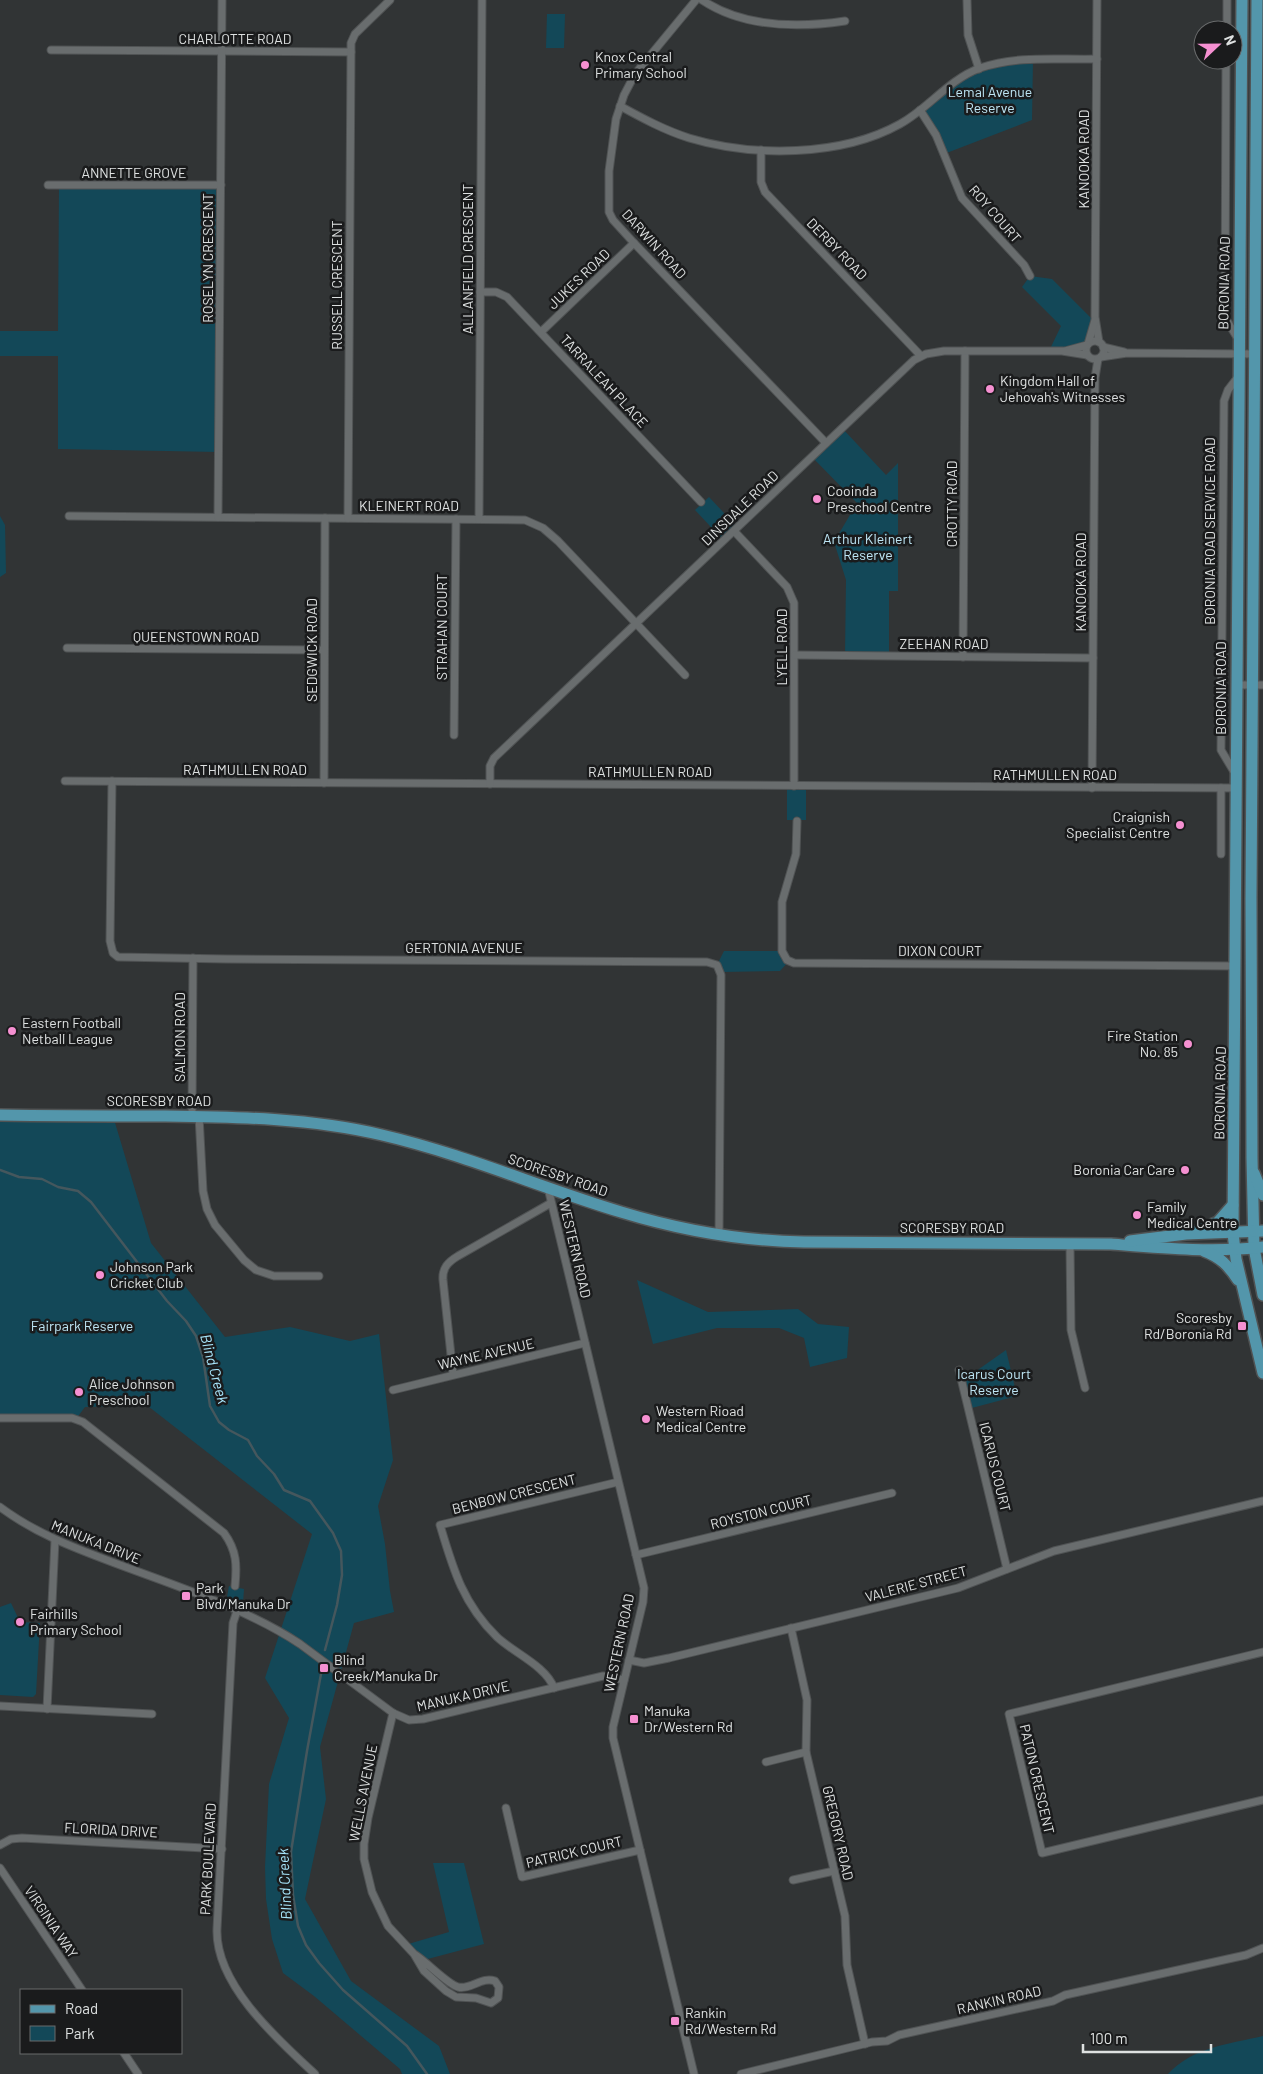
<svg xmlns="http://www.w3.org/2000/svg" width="1263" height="2074" viewBox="0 0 1263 2074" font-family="Barlow,sans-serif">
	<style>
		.green { fill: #134858 }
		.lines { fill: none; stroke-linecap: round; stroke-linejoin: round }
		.stream { stroke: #45575d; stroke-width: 2.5 }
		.street-casing { stroke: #505354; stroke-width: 9 }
		.primary-casing { stroke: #505354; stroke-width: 14 }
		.street { stroke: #696d6e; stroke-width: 7 }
		.primary { stroke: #5396ab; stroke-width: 11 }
		.poi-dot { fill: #f590d1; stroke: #1a1b1c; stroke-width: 2 }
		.labels { text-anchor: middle; stroke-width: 5; stroke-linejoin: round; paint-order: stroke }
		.street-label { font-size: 14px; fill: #dee1e1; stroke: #1a1b1c }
		.poi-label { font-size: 14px; fill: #dee1e1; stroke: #1a1b1c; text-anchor: start }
		.park-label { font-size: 14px; fill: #bee6f5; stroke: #1a1b1c }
		.water-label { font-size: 15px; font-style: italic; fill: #a7e5fb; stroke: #1a1b1c }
	</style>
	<rect width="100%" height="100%" fill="#313435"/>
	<g class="green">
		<polygon points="547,14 565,14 564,48 546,48"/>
		<polygon points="1033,59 1032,120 944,154 920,110 970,73"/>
		<polygon points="59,185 221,185 219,452 58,449 58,356 0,356 0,331 58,331"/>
		<polygon points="1030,276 1052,279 1094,321 1088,344 1049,351 1061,326 1022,287"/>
		<polygon points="842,428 886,475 898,463 898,591 889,591 889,656 845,656 846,580 834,542 857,503 812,457"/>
		<polygon points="709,497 738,528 724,541 695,510"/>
		<polygon points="0,516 5,525 6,573 0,577"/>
		<rect x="787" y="786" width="19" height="34"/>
		<polygon points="724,951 782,951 789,961 780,971 721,972 717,965"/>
		<polygon points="0,1115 113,1116 151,1243 225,1337 290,1327 350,1341 379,1334 393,1460 378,1506 385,1544 390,1591 394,1612 354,1623 320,1747 326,1799 305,1899 351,1981 439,2046 450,2074 402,2074 400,2069 314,1996 283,1973 272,1939 266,1899 265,1867 269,1784 289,1718 265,1678 312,1534 144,1403 137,1406 85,1407 76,1419 0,1418"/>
		<polygon points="637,1280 708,1312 798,1309 818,1324 849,1327 847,1358 810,1367 804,1338 779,1328 717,1328 653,1344"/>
		<polygon points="1006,1350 1017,1396 968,1409 962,1381"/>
		<polygon points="229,1586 244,1589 243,1603 227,1597"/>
		<polygon points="11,1603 20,1622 40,1623 36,1694 33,1697 0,1695 0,1607"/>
		<polygon points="433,1863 464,1863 484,1944 424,1960 405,1945 449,1932"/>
		<path d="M1263,2036V2074H1168C1193,2047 1229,2044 1263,2036Z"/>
	</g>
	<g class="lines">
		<g class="stream">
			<polyline points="0,1170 19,1177 42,1179 58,1187 78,1191 91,1202 167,1301 186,1321 196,1336 203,1357 210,1406 219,1422 229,1430 248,1440 257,1456 274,1474 284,1490 310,1501 333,1533 341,1551 342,1575 337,1605 325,1650"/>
			<polyline points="321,1674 307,1751 291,1852 293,1895 298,1926 306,1945 319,1963 343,1990 407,2046 427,2074"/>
		</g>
		<defs>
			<g id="street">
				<polyline points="696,0 635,74 624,95 616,119 609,171 609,212 613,220 634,243 826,443"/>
				<path d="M702,0C744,28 798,28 845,21"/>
				<polyline points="967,0 968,35 979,69"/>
				<polyline points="1097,0 1095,317 1099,342"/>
				<polyline points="1227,30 1227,0"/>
				<polyline points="51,50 351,52 351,43 355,34 390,0"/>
				<polyline points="1226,60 1225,313 1226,319 1238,339"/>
				<path d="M620,106C642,118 664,130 689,138C752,157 841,157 900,124C929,108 948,80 980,68C1018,55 1058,60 1097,59"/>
				<polyline points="920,110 936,135 962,198 1024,265 1030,276"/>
				<polyline points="761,150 761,182 765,192 921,356"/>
				<polyline points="48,185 221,185"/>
				<polyline points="480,292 496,292 507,297 701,502"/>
				<polyline points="541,332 634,243"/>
				<circle cx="1095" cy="350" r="9"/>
				<polyline points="1088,344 1095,320"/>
				<polyline points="1103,347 1124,352"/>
				<polyline points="1065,351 1087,345"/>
				<polyline points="1101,357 1127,353 1255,354"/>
				<polyline points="69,516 525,520 543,528 558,541 685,675"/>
				<polyline points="218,517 222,0"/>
				<polyline points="348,518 351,52"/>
				<polyline points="479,519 482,0"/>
				<polyline points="734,531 787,587 794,603 794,786"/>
				<polyline points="67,648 324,650"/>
				<polyline points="795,655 1093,658"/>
				<polyline points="963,657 965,351"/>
				<polyline points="1236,685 1263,685"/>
				<polyline points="454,735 456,519"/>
				<polyline points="1236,775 1221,750 1224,401 1228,390 1238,377"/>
				<polyline points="65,781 1236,788"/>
				<polyline points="112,781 110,941 113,953 118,957 226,959 707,962 717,965 721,975 719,1234"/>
				<polyline points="324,783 325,518"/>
				<polyline points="490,784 490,766 494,758 914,360 926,354 944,351 1062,351 1087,355"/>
				<polyline points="1092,788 1095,378 1098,359"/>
				<polyline points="1221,788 1221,854"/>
				<polyline points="797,821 796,854 782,902 782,951 787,960 794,963 1236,966"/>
				<polyline points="192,1116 193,958"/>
				<polyline points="199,1116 203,1191 207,1209 215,1225 244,1260 256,1270 274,1276 319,1276"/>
				<polyline points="548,1188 644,1588 643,1602 613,1727 613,1738 694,2074"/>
				<polyline points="1070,1244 1071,1330 1085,1388"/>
				<polyline points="959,1370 1007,1569"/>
				<path d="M453,1374L443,1280C442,1268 448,1262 458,1256L551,1203"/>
				<polyline points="393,1390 585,1343"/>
				<path d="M0,1418H72L83,1422L224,1533C237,1551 237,1565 235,1586"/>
				<path d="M0,1507C35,1533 72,1547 112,1562C173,1585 246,1608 300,1644L393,1713L409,1720L423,1719L603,1676L624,1680"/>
				<polyline points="636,1555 892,1493"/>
				<path d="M237,1611L233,1623L217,1929C215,1984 277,2039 315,2074"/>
				<polyline points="791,1628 807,1700 806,1752 845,1916 847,1965 865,2044"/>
				<polyline points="1263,1652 1009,1714 1042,1853 1263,1800"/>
				<polyline points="629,1660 644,1663 669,1658 958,1588 1054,1551 1263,1501"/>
				<path d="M554,1688C546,1666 514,1653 497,1637C463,1604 453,1569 440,1525L618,1482"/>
				<polyline points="0,1706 152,1714"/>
				<polyline points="47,1709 55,1540"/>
				<path d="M393,1713L368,1818L364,1844V1859L372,1892L388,1926L414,1954L424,1971L446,1991L456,1997L476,1998L491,2003L498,1998L499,1987L495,1981C482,1976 471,1990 458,1987C447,1984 426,1961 414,1954"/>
				<polyline points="766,1762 806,1752"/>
				<polyline points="506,1808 522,1877 640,1850"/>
				<polyline points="0,1845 11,1839 22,1838 222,1849"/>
				<polyline points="0,1868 82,1990"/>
				<polyline points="793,1880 834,1871"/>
				<polyline points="124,2053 138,2074"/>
				<polyline points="741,2074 872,2042 887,2041 899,2035 1053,2001 1065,1995 1246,1955 1263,1948"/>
			</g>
			<g id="primary">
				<polyline points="1242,0 1233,1233 1236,1259 1263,1373"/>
				<polyline points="1257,0 1251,898 1252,1158 1254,1248 1263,1295"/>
				<path d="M0,1115C55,1116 110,1116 165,1116C238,1117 311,1118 382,1135C464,1154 541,1188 621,1212C680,1230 742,1241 804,1242L1111,1244C1161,1248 1213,1253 1263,1247"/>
				<polyline points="1254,1173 1263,1195"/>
				<polyline points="1198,1230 1218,1222 1233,1205"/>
				<polyline points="1130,1241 1186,1234 1263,1231"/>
				<path d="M1204,1251C1220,1257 1229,1266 1238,1280"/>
			</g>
		</defs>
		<use href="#street" class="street-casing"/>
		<use href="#primary" class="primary-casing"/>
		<use href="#street" class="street"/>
		<use href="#primary" class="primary"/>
	</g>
	<g class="poi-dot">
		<circle cx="585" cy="65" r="5"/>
		<circle cx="990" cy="389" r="5"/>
		<circle cx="817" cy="499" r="5"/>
		<circle cx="1180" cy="825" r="5"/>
		<circle cx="12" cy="1031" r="5"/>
		<circle cx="1188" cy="1044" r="5"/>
		<circle cx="1185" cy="1170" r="5"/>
		<circle cx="1137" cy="1215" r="5"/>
		<circle cx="100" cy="1275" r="5"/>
		<rect x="1237" y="1321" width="10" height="10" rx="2.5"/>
		<circle cx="79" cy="1392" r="5"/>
		<circle cx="646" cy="1419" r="5"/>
		<rect x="181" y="1591" width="10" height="10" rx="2.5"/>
		<circle cx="20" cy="1622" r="5"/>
		<rect x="319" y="1663" width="10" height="10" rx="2.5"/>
		<rect x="629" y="1714" width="10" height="10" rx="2.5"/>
		<rect x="670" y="2016" width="10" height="10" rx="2.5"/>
	</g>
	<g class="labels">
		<g class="street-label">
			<text x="235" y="44">CHARLOTTE ROAD</text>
			<text transform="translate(1084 159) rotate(-90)" y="5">KANOOKA ROAD</text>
			<text x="134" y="178">ANNETTE GROVE</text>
			<text transform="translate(995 214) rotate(49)" y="5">ROY COURT</text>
			<text transform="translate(654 244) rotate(48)" y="5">DARWIN ROAD</text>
			<text transform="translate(837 249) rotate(46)" y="5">DERBY ROAD</text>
			<text transform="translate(208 258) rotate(-90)" y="5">ROSELYN CRESCENT</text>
			<text transform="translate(468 259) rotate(-90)" y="5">ALLANFIELD CRESCENT</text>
			<text transform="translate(579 279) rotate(-44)" y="5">JUKES ROAD</text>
			<text transform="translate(1224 283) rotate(-89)" y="5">BORONIA ROAD</text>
			<text transform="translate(337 285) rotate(-90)" y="5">RUSSELL CRESCENT</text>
			<text transform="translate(604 381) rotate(47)" y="5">TARRALEAH PLACE</text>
			<text transform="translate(952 504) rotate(-90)" y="5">CROTTY ROAD</text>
			<text x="409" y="511">KLEINERT ROAD</text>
			<text transform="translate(740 508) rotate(-44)" y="5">DINSDALE ROAD</text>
			<text transform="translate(1210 531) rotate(-90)" y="5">BORONIA ROAD SERVICE ROAD</text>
			<text transform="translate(1081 582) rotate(-90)" y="5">KANOOKA ROAD</text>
			<text transform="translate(442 627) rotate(-90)" y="5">STRAHAN COURT</text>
			<text x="196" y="642">QUEENSTOWN ROAD</text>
			<text x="944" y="649">ZEEHAN ROAD</text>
			<text transform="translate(782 647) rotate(-90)" y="5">LYELL ROAD</text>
			<text transform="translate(312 650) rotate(-90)" y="5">SEDGWICK ROAD</text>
			<text transform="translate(1221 688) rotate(-90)" y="5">BORONIA ROAD</text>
			<text x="245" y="775">RATHMULLEN ROAD</text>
			<text x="650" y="777">RATHMULLEN ROAD</text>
			<text x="1055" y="780">RATHMULLEN ROAD</text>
			<text x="464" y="953">GERTONIA AVENUE</text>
			<text x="940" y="956">DIXON COURT</text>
			<text transform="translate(180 1037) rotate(-90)" y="5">SALMON ROAD</text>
			<text transform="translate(1220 1093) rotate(-89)" y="5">BORONIA ROAD</text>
			<text x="159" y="1106">SCORESBY ROAD</text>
			<text transform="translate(558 1175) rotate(19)" y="5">SCORESBY ROAD</text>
			<text x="952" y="1233">SCORESBY ROAD</text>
			<text transform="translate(575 1249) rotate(77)" y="5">WESTERN ROAD</text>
			<text transform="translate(486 1354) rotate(-13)" y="5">WAYNE AVENUE</text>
			<text transform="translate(995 1467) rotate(76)" y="5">ICARUS COURT</text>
			<text transform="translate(514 1494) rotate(-14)" y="5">BENBOW CRESCENT</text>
			<text transform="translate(761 1512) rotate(-14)" y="5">ROYSTON COURT</text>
			<text transform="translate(96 1542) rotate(22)" y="5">MANUKA DRIVE</text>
			<text transform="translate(916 1584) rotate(-15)" y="5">VALERIE STREET</text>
			<text transform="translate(619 1643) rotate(-78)" y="5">WESTERN ROAD</text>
			<text transform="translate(463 1696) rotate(-13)" y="5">MANUKA DRIVE</text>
			<text transform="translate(1037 1779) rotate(77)" y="5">PATON CRESCENT</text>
			<text transform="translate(363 1793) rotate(-79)" y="5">WELLS AVENUE</text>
			<text transform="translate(111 1830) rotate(3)" y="5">FLORIDA DRIVE</text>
			<text transform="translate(838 1833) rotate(77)" y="5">GREGORY ROAD</text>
			<text transform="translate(574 1852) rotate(-13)" y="5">PATRICK COURT</text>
			<text transform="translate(208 1859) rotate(-87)" y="5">PARK BOULEVARD</text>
			<text transform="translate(51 1922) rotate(56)" y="5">VIRGINIA WAY</text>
			<text transform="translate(999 2000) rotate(-13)" y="5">RANKIN ROAD</text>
		</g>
		<g class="poi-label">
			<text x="595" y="62">Knox Central<tspan x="595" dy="16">Primary School</tspan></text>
			<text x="1000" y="386">Kingdom Hall of<tspan x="1000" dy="16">Jehovah's Witnesses</tspan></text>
			<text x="827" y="496">Cooinda<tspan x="827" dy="16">Preschool Centre</tspan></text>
			<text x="1170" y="822" text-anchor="end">Craignish<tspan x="1170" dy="16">Specialist Centre</tspan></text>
			<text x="22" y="1028">Eastern Football<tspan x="22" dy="16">Netball League</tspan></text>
			<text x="1178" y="1041" text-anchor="end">Fire Station<tspan x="1178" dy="16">No. 85</tspan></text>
			<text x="1175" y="1175" text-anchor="end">Boronia Car Care</text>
			<text x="1147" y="1212">Family<tspan x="1147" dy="16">Medical Centre</tspan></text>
			<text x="110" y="1272">Johnson Park<tspan x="110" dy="16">Cricket Club</tspan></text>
			<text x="1232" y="1323" text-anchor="end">Scoresby<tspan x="1232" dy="16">Rd/Boronia Rd</tspan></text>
			<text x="89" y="1389">Alice Johnson<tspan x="89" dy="16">Preschool</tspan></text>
			<text x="656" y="1416">Western Rioad<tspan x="656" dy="16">Medical Centre</tspan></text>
			<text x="196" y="1593">Park<tspan x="196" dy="16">Blvd/Manuka Dr</tspan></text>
			<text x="30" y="1619">Fairhills<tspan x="30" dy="16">Primary School</tspan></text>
			<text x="334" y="1665">Blind<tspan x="334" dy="16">Creek/Manuka Dr</tspan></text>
			<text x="644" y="1716">Manuka<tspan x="644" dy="16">Dr/Western Rd</tspan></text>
			<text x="685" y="2018">Rankin<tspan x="685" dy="16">Rd/Western Rd</tspan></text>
		</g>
		<g class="park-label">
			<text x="990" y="97">Lemal Avenue<tspan x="990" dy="16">Reserve</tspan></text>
			<text x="868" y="544">Arthur Kleinert<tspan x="868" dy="16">Reserve</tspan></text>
			<text x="82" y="1331">Fairpark Reserve</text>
			<text x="994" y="1379">Icarus Court<tspan x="994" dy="16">Reserve</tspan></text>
		</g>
		<g class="water-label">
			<text transform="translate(214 1369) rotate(75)" y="5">Blind Creek</text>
			<text transform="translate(285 1884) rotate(-93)" y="5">Blind Creek</text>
		</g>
	</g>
	<rect x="20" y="1989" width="162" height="65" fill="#1a1b1c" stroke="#686a6b"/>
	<rect x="30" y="2005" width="25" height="8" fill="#5396ab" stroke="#686a6b"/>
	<text x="65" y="2014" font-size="15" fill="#dee1e1">Road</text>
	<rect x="30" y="2026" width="25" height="15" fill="#134858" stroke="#686a6b"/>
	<text x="65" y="2039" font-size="15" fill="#dee1e1">Park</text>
	<g transform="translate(1218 45) rotate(68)"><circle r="24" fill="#1a1b1c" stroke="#686a6b"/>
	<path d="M0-4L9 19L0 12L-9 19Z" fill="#f590d1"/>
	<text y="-8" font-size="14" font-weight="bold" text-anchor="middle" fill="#dee1e1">N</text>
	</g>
	<path d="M1083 2044v8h128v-8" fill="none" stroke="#dee1e1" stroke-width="2.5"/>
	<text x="1090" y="2044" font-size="15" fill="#dee1e1" stroke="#1a1b1c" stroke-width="4" paint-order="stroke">100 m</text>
</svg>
